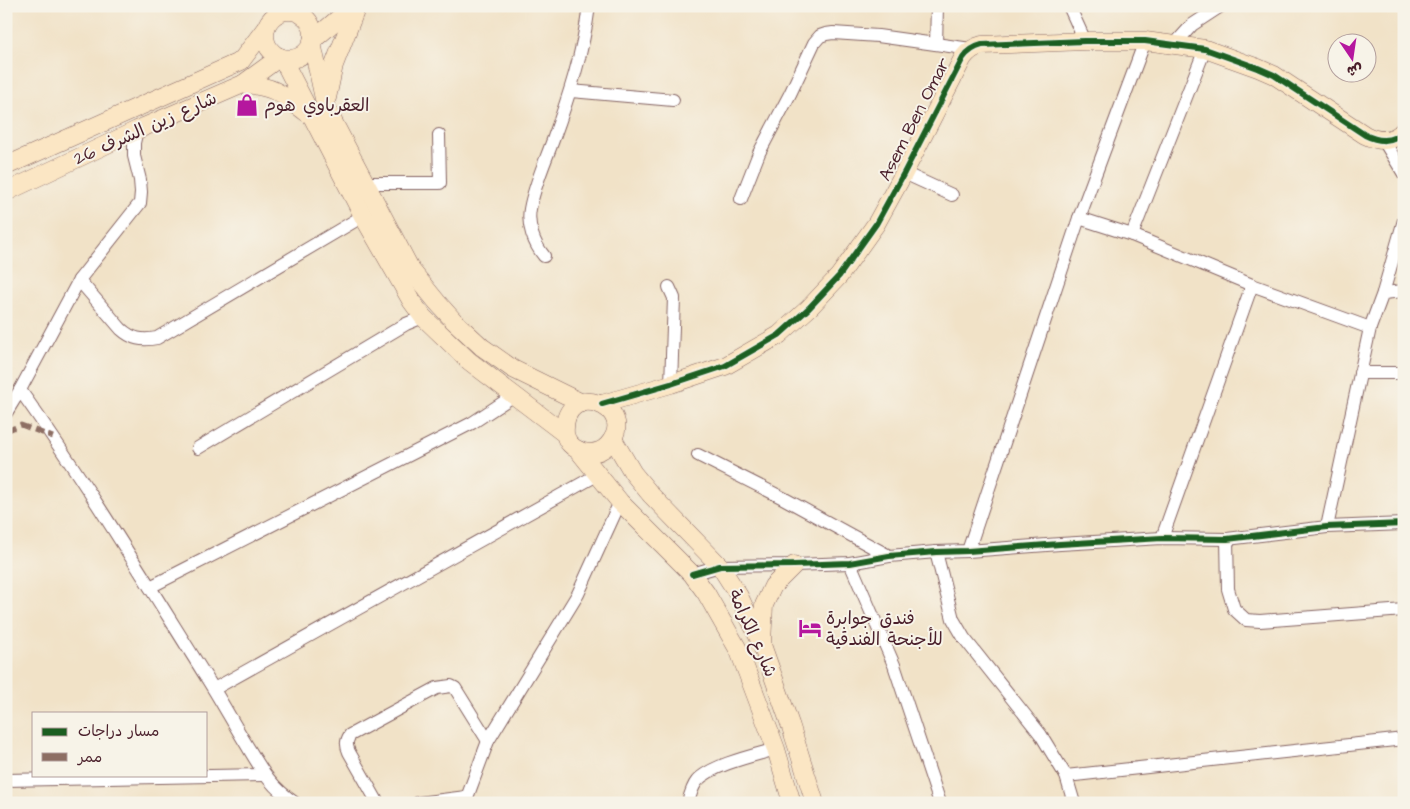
<svg xmlns="http://www.w3.org/2000/svg" width="1410" height="809" viewBox="0 0 1410 809" font-family="'Architects Daughter','Playpen Sans Arabic',sans-serif">
	<style>
		.lines { fill: none; stroke-linecap: round; stroke-linejoin: round }
		.street-casing { stroke: #846362; stroke-width: 14 }
		.secondary-casing { stroke: #846362; stroke-width: 19 }
		.street { stroke: #fff; stroke-width: 12 }
		.secondary { stroke: #fbe6c4; stroke-width: 18 }
		.quiet { stroke: #8d6e63; stroke-width: 5; stroke-dasharray: 10 5; stroke-linecap: butt }
		.cycleway-casing { stroke: #f7f3e8; stroke-width: 9 }
		.cycleway { stroke: #1b5e20; stroke-width: 6 }
		.labels { text-anchor: middle; stroke-width: 4; stroke-linejoin: round; paint-order: stroke }
		.poi-label { font-size: 18px; fill: #4a1f2b; stroke: #f7f3e8; text-anchor: start }
		.street-label { font-size: 18px; fill: #4a1f2b; stroke: #f7f3e8 }
	</style>
	<rect width="100%" height="100%" fill="#f7f3e8"/>
	<filter id="ink" filterUnits="userSpaceOnUse"><feTurbulence type="fractalNoise" baseFrequency=".02" numOctaves="2"/><feDisplacementMap in="SourceGraphic" scale="10" xChannelSelector="R" yChannelSelector="G"/><feConvolveMatrix kernelMatrix="1 2 1 2 8 2 1 2 1" color-interpolation-filters="sRGB"/></filter>
	<filter id="wash" filterUnits="userSpaceOnUse"><feTurbulence type="fractalNoise" baseFrequency=".0096" numOctaves="4" result="noise"/><feDisplacementMap in="SourceGraphic" scale="20" xChannelSelector="R" yChannelSelector="G"/><feGaussianBlur stdDeviation="1.12" result="paint"/><feColorMatrix in="noise" values="0 0 0 0 0 0 0 0 0 0 0 0 0 0 0 0 0 1.4 0 .05"/><feComposite in="paint" operator="in"/></filter>
	<g filter="url(#wash)">
		<rect width="100%" height="100%" fill="#f1e2c7"/>
	</g>
	<g filter="url(#ink)">
		<g class="lines">
			<defs>
				<g id="street">
					<polyline points="289,6 291,10"/>
					<polyline points="1069,6 1085,41"/>
					<polyline points="274,15 277,6"/>
					<polyline points="936,44 937,6"/>
					<polyline points="1174,45 1192,25 1221,6"/>
					<polyline points="571,91 673,100"/>
					<polyline points="1384,141 1404,174"/>
					<polyline points="904,173 952,195"/>
					<polyline points="365,183 440,183 439,135"/>
					<polyline points="741,199 759,153 790,94 814,43 820,36 826,34 833,33 878,36 971,49"/>
					<polyline points="1079,218 1132,235 1252,285 1370,328"/>
					<polyline points="1132,235 1205,49"/>
					<path d="M544,256C534,244 527,225 530,209C534,186 545,162 553,140C569,96 583,53 589,6"/>
					<path d="M79,280L121,329C132,339 142,341 157,338L363,216"/>
					<polyline points="669,287 674,298 671,384"/>
					<polyline points="1383,293 1404,291"/>
					<polyline points="1360,373 1404,373"/>
					<path d="M20,390C87,484 147,583 208,680C220,699 231,719 243,739C259,765 268,785 295,803"/>
					<polyline points="6,413 20,390 79,280 140,203 141,192 140,180 134,156 134,143 137,130"/>
					<polyline points="198,448 406,324 423,317"/>
					<polyline points="698,455 783,498 889,556"/>
					<polyline points="1327,527 1370,328 1383,293 1404,220"/>
					<polyline points="1162,538 1252,285"/>
					<polyline points="1227,539 1228,589 1234,609 1246,620 1260,621 1404,610"/>
					<polyline points="968,551 1079,218 1145,41"/>
					<polyline points="936,552 953,619 964,638 1041,735 1066,776 1074,803"/>
					<polyline points="850,563 894,665 940,803"/>
					<polyline points="692,574 720,566 794,565 850,563 889,556 936,552 968,551 1060,544 1162,538 1227,539 1327,527 1404,524"/>
					<polyline points="150,587 472,423 513,396"/>
					<polyline points="214,689 597,475"/>
					<polyline points="1066,776 1404,739"/>
					<polyline points="6,780 264,775"/>
					<path d="M378,803L349,752C346,745 346,741 350,735L437,688L451,686L455,688L488,741"/>
					<polyline points="418,803 466,797"/>
					<polyline points="465,803 488,741 578,594 620,502"/>
					<path d="M688,803C690,795 692,787 697,781C711,765 755,755 776,749"/>
				</g>
				<g id="secondary">
					<circle cx="289" cy="35" r="24"/>
					<polyline points="312,41 353,6"/>
					<polyline points="312,43 326,108 411,270 437,302 454,321 482,347 513,369 582,403"/>
					<path d="M282,58L363,216L412,302L423,317L469,361L565,434C566,438 568,442 570,444C580,455 598,456 608,445C642,407 561,376 565,434"/>
					<path d="M243,84C275,86 283,95 307,113"/>
					<polyline points="327,98 334,65 357,6"/>
					<polyline points="6,166 241,61 265,29"/>
					<polyline points="6,192 137,130 243,84 280,57"/>
					<path d="M602,404L671,384L725,366L779,335L809,308L839,276L876,224L904,173L963,58C968,51 974,47 982,45L1085,41H1145L1205,49L1258,68L1274,75L1365,135C1379,142 1393,143 1404,130"/>
					<polyline points="613,439 633,473 651,495 720,566 739,596 762,645 791,727 815,803"/>
					<polyline points="578,450 620,502 692,574 706,593 739,651 776,749 792,803"/>
					<polyline points="762,642 764,605 773,586 794,565"/>
				</g>
			</defs>
			<use href="#street" class="street-casing"/>
			<use href="#secondary" class="secondary-casing"/>
			<use href="#street" class="street"/>
			<use href="#secondary" class="secondary"/>
			<polyline class="quiet" points="6,431 21,425 53,437"/>
			<defs>
				<g id="cycleway">
					<path d="M602,404L671,384L725,366L779,335L809,308L839,276L876,224L904,173L963,58C968,51 974,47 982,45L1085,41H1145L1205,49L1258,68L1274,75L1365,135C1379,142 1393,143 1404,130"/>
					<polyline points="692,574 720,566 794,565 850,563 889,556 936,552 968,551 1060,544 1162,538 1227,539 1327,527 1404,524"/>
				</g>
			</defs>
			<use href="#cycleway" class="cycleway-casing"/>
			<use href="#cycleway" class="cycleway"/>
		</g>
	</g>
	<defs>
		<symbol id="shop-bare" viewBox="-9 -9 18 18"><path d="M-5-2.5h2.3a2.7 3.5 0 0 1 5.4 0H5L5.5 6h-11ZM-1.5-2.5h3a1.5 2.3 0 0 0-3 0Z" fill="#b5179e" stroke="#f7f3e8" stroke-width="2.5" paint-order="stroke"/></symbol>
		<symbol id="hotel-bare" viewBox="-9 -9 18 18"><path d="M-6-4.5h1.5V1H6V5H4.5V3h-9V5H-6ZM-4 0a1.8 1.8 0 1 1 3.6 0ZM.5 0V-2.5h3Q6-2.5 6 0Z" fill="#b5179e" stroke="#f7f3e8" stroke-width="2.5" paint-order="stroke"/></symbol>
	</defs>
	<g fill-rule="evenodd">
		<use href="#shop-bare" x="231" y="89" width="32" height="32"/>
		<use href="#hotel-bare" x="794" y="612" width="32" height="32"/>
	</g>
	<g class="labels">
		<g class="poi-label">
			<text x="264" y="111">العقرباوي هوم</text>
			<text x="826" y="624">فندق جوابرة<tspan x="826" dy="21">للأجنحة الفندقية</tspan></text>
		</g>
		<g class="street-label">
			<text transform="translate(914 119) rotate(-63)" y="6">Asem Ben Omar</text>
			<text transform="translate(145 128) rotate(-24)" y="6">شارع زين الشرف 26</text>
			<text transform="translate(753 633) rotate(66)" y="6">شارع الكرامة</text>
		</g>
	</g>
	<rect width="1410" height="809" fill="none" stroke="#f7f3e8" stroke-width="25"/>
	<rect x="32" y="712" width="175" height="65" fill="#f7f3e8" stroke="#b29e9c"/>
	<rect x="42" y="728" width="25" height="8" fill="#1b5e20" stroke="#b29e9c"/>
	<text x="78" y="736" font-size="15" fill="#4a1f2b">مسار دراجات</text>
	<rect x="42" y="753" width="25" height="8" fill="#8d6e63" stroke="#b29e9c"/>
	<text x="78" y="762" font-size="15" fill="#4a1f2b">ممر</text>
	<g transform="translate(1352 58) rotate(167)"><circle r="24" fill="#f7f3e8" stroke="#b29e9c"/>
	<path d="M0-4L9 19L0 12L-9 19Z" fill="#b5179e"/>
	<text y="-8" font-size="14" font-weight="bold" text-anchor="middle" fill="#4a1f2b">ش</text>
	</g>
</svg>
